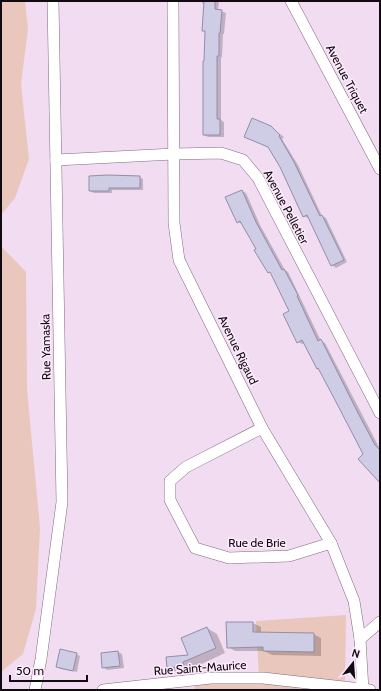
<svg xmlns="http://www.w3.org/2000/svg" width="381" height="691" viewBox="0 0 381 691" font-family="Cabin,sans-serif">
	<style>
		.green { fill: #e9c7bd }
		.shadow { fill: #0003 }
		.building { fill: #cfcce6; stroke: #928ea7 }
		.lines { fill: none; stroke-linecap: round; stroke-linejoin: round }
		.minor-casing { stroke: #7f6c7f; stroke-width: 12 }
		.minor { stroke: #fff; stroke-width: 11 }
		.labels { text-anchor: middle; stroke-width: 3; stroke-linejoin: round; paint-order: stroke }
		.street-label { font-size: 12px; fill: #110a11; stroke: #fdebfc }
	</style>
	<rect width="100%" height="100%" fill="#f2dcf2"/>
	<g class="green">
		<polygon points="1,1 25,1 28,29 21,84 29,159 15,198 1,215"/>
		<polygon points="1,246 26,272 27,389 40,528 36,609 23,654 1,672"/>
		<polygon points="346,615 345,682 300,680 300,690 195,690 194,682 259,680 256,621"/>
	</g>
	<g class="shadow">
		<polygon points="202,1 219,1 218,10 226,13 224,34 223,34 222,58 221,57 221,120 224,122 224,137 208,137 204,135 206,32 203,31 205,5 202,3"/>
		<polygon points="270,127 284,137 282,139 298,165 322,216 326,218 347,262 336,268 332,265 310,218 308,218 304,216"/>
		<polygon points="139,177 143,179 143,190 112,190 112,193 94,193 90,191"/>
		<polygon points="242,191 246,193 260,225 285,270 288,272 321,341 325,343 380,449 380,480 364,454 321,371 317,369 305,343 302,344 298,342 291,311 272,274 269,272 243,224 237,222"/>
		<polygon points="253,623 261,627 261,633 313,634 321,638 321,656 272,655 264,651 235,651 228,647"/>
		<polygon points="207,628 217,634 225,653 193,668 193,672 177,673 168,667 190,656"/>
		<polygon points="118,652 122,654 124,668 107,670 103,667"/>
		<polygon points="76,654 80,656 77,672 61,669 57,667"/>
	</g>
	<g class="building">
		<polygon points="204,1 215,1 215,9 222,10 220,33 219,33 219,56 217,56 217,119 220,119 220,135 203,135 203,61 204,61 205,31 202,31"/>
		<polygon points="252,118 271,126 280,135 279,136 294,162 320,216 322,215 344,260 331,266 307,215 303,217 280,167 268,147 244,137"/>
		<polygon points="108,175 140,176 140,188 109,188 109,191 89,191 89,176"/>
		<polygon points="242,190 256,222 282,270 284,269 298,295 297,296 318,341 321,339 358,413 375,445 380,450 380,483 358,459 363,454 335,400 318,368 317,369 302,340 297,343 283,314 289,311 270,272 268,273 254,250 256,249 240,221 237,223 225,197"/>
		<polygon points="226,622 253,622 253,632 314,633 314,652 263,651 263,647 227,648"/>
		<polygon points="207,627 216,648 183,662 184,666 167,668 166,657 188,655 181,638"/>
		<polygon points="60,649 77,653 73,671 56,667"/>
		<polygon points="118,651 120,666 102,668 101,653"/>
	</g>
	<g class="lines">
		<defs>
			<g id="minor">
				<polyline points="173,1 174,223 179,260 262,428 331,543 354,601 360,639 363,690"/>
				<polyline points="291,1 380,169"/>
				<polyline points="56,160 174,154 221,153 243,160 258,178 380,413"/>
				<polyline points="262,428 186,467 170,481 170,500 195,548 229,558 289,556 331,543"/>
				<polyline points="360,639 380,622"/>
				<polyline points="35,690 41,659 62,502 53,1"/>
				<polyline points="103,690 211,678 263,678 370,690"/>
			</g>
		</defs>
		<use href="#minor" class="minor-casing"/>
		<use href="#minor" class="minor"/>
	</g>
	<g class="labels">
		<g class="street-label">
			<text transform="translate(347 79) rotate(62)" y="4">Avenue Triquet</text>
			<text transform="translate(286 207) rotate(62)" y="4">Avenue Pelletier</text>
			<text transform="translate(46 347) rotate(-91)" y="4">Rue Yamaska</text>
			<text transform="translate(238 350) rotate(64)" y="4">Avenue Rigaud</text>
			<text x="257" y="547">Rue de Brie</text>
			<text transform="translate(200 668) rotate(-4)" y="4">Rue Saint-Maurice</text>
		</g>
	</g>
	<rect width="381" height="691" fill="none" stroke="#110a11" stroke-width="4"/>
	<g transform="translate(353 663) rotate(17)" stroke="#fdebfc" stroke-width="3" paint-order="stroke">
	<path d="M0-3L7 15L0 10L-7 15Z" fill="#110a11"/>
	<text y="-6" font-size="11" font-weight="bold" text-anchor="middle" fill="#110a11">N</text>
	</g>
	<path d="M10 675v6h77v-6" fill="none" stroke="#110a11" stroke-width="2"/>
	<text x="16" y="675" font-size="12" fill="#110a11" stroke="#fdebfc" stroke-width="3" paint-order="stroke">50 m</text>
</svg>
